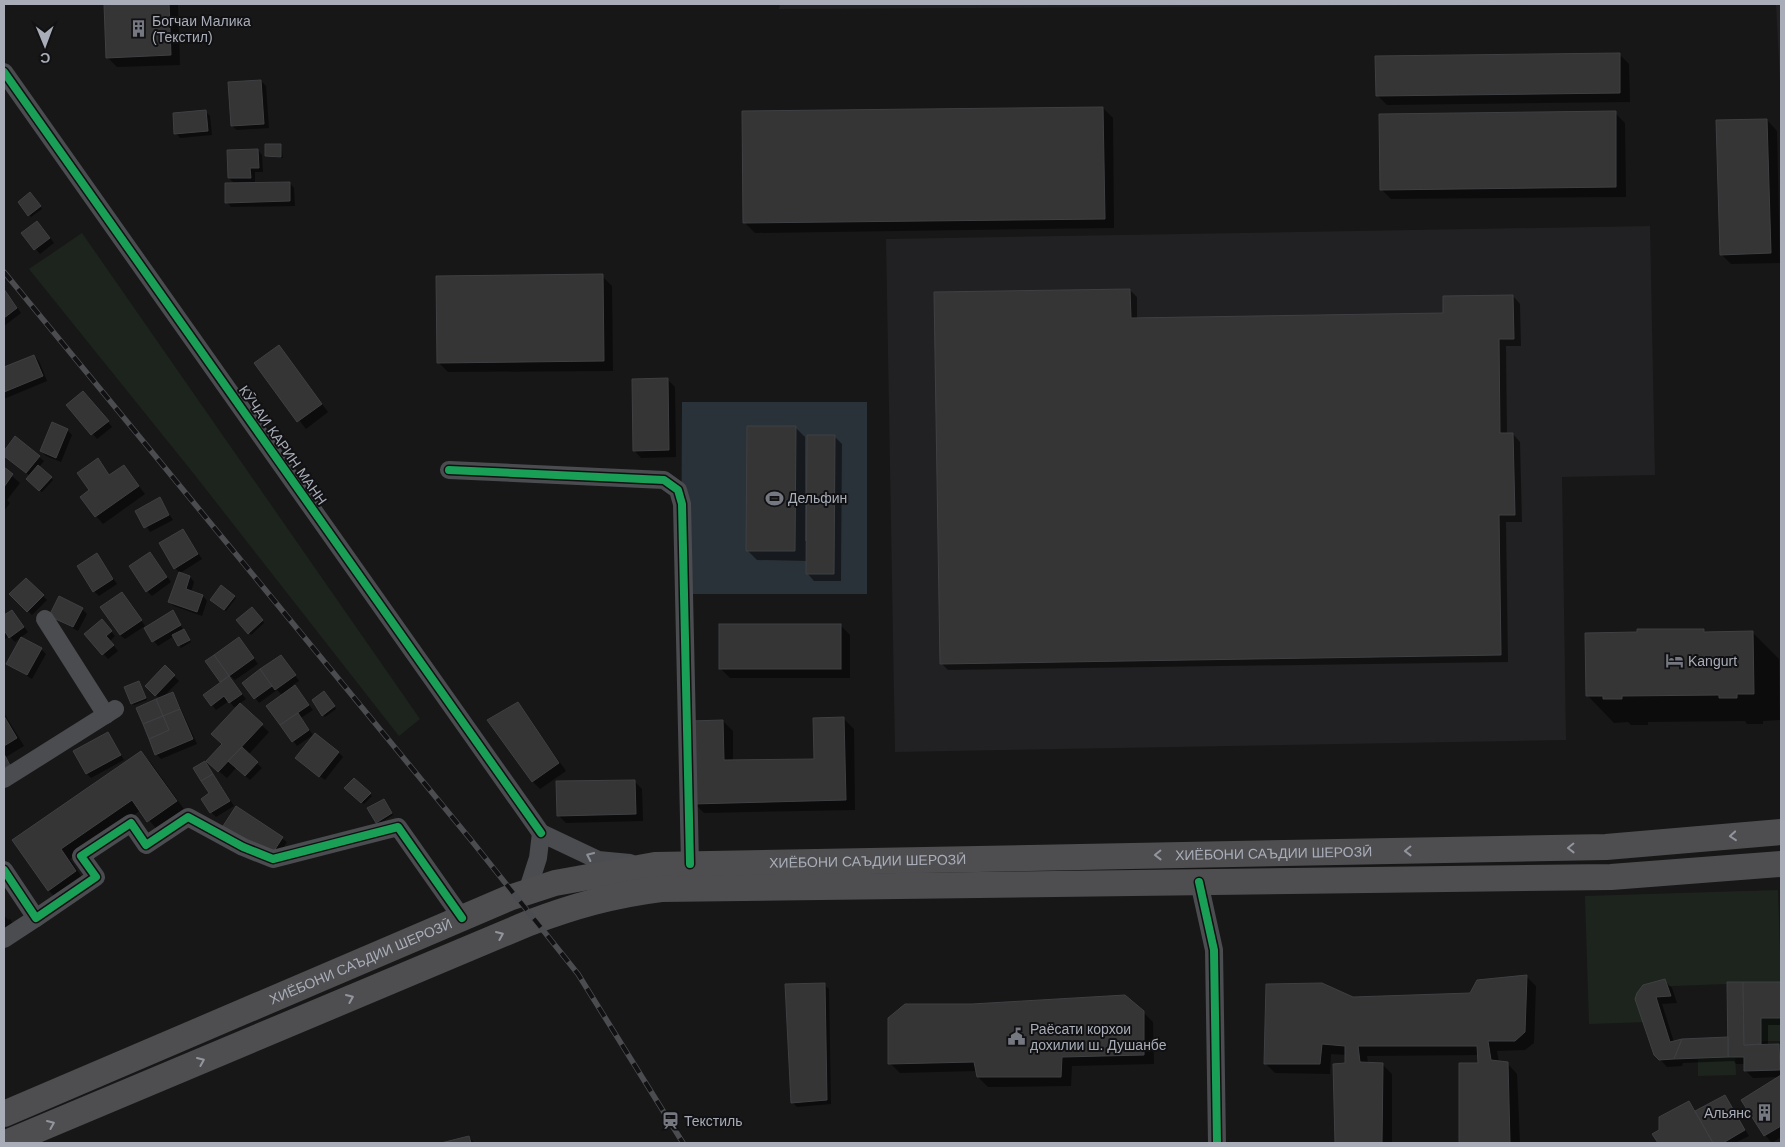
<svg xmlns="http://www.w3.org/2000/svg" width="1785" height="1147" viewBox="0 0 1785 1147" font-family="Arial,sans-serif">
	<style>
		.built { fill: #212123 }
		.green { fill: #1d241d }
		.water { fill: #2a3239 }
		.shadow { fill: #0007 }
		.building { fill: #353536; stroke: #3f4043 }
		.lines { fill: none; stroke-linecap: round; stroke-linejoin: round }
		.minor { stroke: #4b4c50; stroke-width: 18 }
		.highway { stroke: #4e4e51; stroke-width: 26 }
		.rail-casing { stroke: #4b4c4f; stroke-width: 5.5 }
		.rail { stroke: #111113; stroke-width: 4; stroke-dasharray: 11; stroke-linecap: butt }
		.cycleway-casing { stroke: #111113; stroke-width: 11 }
		.cycleway { stroke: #1a9f57; stroke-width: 8 }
		.oneway { stroke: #92959e }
		.oneway2 { stroke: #8c9099 }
		.labels { text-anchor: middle; stroke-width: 4; stroke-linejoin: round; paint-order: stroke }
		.poi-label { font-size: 14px; fill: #a8adb8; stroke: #111113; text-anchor: start }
		.street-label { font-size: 14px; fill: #a8adb8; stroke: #111113 }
	</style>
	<rect width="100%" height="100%" fill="#171717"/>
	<g class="built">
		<polygon points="780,4 1706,4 779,9"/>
		<polygon points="1776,4 1781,4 1780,81"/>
		<polygon points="1650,226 1655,475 1562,477 1566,740 895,752 886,239"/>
	</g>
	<g class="green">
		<polygon points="82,233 420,719 399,736 194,474 29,269"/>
		<polygon points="1778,890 1781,982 1647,987 1648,1022 1589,1024 1585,896"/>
		<polygon points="1781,1015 1781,1041 1753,1041 1753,1016"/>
		<polygon points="1735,1052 1736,1075 1698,1076 1698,1053"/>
	</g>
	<polygon class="water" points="682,402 867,402 867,594 681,594"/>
	<g class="shadow">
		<polygon points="105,4 178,4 180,65 117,67 107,57"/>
		<polygon points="1619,54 1629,64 1630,102 1387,105 1377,95"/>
		<polygon points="261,81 266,86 269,128 237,130 232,126"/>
		<polygon points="1103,108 1113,118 1114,228 755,233 745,223"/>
		<polygon points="205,111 210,116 212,135 180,138 176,133"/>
		<polygon points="1615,113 1625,123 1626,197 1391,199 1381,189"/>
		<polygon points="1767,120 1777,131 1780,263 1731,264 1721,254"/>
		<polygon points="281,145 283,158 266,156"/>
		<polygon points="258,150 262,155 263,172 255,172 255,184 290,183 294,188 295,206 231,207 227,202 235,184 229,178"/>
		<polygon points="32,196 42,209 31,217 29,215"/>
		<polygon points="42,227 54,243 40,254 23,234"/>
		<polygon points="602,276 612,286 613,371 448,372 438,362"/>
		<polygon points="4,289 21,313 4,326"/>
		<polygon points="1130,290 1137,297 1137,319 1445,315 1513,296 1520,304 1521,346 1506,346 1507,435 1513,434 1520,442 1522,522 1506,522 1508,662 948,670 941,663"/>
		<polygon points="279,347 328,412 306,429 256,364"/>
		<polygon points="34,356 39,361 47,381 4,399 4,368"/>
		<polygon points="668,380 675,387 676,457 641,458 634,450"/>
		<polygon points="88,397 112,427 97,439 68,405"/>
		<polygon points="795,427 805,437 805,541 807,541 834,436 842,444 841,581 814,581 807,573 807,561 757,560 747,550"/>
		<polygon points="67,430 72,435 61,462 46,456 41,451"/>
		<polygon points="15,438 44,461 39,467 53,480 42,492 27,479 30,476 4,455"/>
		<polygon points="97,460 110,476 123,466 145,494 103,524 96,516 91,491"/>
		<polygon points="4,469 20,483 7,500 10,503 4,511"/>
		<polygon points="159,499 173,520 150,532 137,511"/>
		<polygon points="182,530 202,559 180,573 175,568"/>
		<polygon points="150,553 171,582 152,596 147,591"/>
		<polygon points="97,555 117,584 99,596 94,591"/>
		<polygon points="180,574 190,577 194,582 191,592 203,596 207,601 202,616 174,606 169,602"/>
		<polygon points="26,579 47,600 32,615 11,594"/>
		<polygon points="234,596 236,598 226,611 214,602"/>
		<polygon points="126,598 145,626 125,639 120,635"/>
		<polygon points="82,609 87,614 78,631 51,616"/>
		<polygon points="252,609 264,623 251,635 238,620"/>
		<polygon points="12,611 28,632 15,642 9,636 4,640 4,617"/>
		<polygon points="172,612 191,642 181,648 174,636 158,646 145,629"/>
		<polygon points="840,625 850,635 850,678 730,678 720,668"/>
		<polygon points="106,626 115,636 110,641 118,651 108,659 86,634"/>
		<polygon points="1704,630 1707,633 1753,633 1779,659 1780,720 1763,721 1763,724 1747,724 1745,721 1648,722 1648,725 1631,725 1628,722 1614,723 1588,696"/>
		<polygon points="243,644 258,664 235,680 228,674 227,675 246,699 239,704 269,732 248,755 262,768 250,780 236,768 227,778 215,768 240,705 234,707 229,701 216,710 212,705 222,683 207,662"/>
		<polygon points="41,649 46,654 32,679 8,664"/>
		<polygon points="281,656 299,681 293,685 313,710 301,718 313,735 297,746 267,706 282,695 277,690 259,703 244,683"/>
		<polygon points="165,667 179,681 162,698 173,694 175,696 197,744 161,759 156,754 160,699 147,686"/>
		<polygon points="139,682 147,700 134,705 132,704"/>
		<polygon points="326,695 336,709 325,717 323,715"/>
		<polygon points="518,704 566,771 540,789 533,782"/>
		<polygon points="4,713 24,746 6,757 14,770 4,775"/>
		<polygon points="844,719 854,729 855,810 704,813 694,803 723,721 733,731 733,761 815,760"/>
		<polygon points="108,733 124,760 91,778 87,774"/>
		<polygon points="338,752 343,757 325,780 302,763"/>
		<polygon points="141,753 151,763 186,812 158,831 141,810 70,859 85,882 58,900 48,890 14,841"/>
		<polygon points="215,777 234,806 216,817 211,812"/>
		<polygon points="354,780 372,796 364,804 346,788"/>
		<polygon points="635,782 642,789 643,821 566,823 558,815"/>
		<polygon points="384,801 393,815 379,824 377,822"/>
		<polygon points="237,807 287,842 275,861"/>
		<polygon points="4,910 14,925 4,932 4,915 8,920 10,919"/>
		<polygon points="1526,976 1536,986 1534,1043 1525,1050 1497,1051 1499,1062 1507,1063 1517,1074 1520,1143 1460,1143 1460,1064 1479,1064 1479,1055 1367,1056 1368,1064 1382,1064 1392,1074 1392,1143 1336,1143 1334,1065 1346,1065 1346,1055 1331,1054 1330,1074 1275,1073 1265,1063 1353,998 1471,994"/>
		<polygon points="1664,980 1672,988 1677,1003 1662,1004 1674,1042 1729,1038 1728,984 1781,983 1781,1025 1768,1025 1768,1046 1779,1046 1781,1048 1781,1137 1772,1143 1765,1135 1743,1100 1778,1077 1753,1078 1745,1070 1745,1064 1736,1064 1734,1061 1683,1063 1682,1066 1667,1067 1655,1054 1636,999"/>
		<polygon points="824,985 829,989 831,1104 797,1107 792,1102"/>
		<polygon points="1143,1012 1153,1022 1154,1064 1072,1066 1071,1086 988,1087 978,1077 977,1071 900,1073 890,1063"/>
		<polygon points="1725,1096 1749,1136 1735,1143 1659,1143 1654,1134 1689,1103 1697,1112"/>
		<polygon points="468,1137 475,1143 446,1143"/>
	</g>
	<g class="building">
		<polygon points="104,4 169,4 171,55 106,58"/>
		<polygon points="1620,53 1620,93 1376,96 1375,56"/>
		<polygon points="261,80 264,124 231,126 228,82"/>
		<polygon points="1103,107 1105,219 743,223 742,111"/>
		<polygon points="206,110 208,131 174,134 173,113"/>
		<polygon points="1616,111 1616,187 1380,190 1379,114"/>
		<polygon points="1767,119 1771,253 1720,255 1716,120"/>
		<polygon points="265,144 281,144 281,157 265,156"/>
		<polygon points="258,149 259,168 250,168 251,178 228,178 227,150"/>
		<polygon points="290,182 290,201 225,203 225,183"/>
		<polygon points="30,192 41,206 28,216 18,202"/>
		<polygon points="37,221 50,238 34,250 21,233"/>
		<polygon points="603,274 604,361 437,363 436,276"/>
		<polygon points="4,289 17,308 4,318"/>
		<polygon points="1130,289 1131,318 1443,313 1443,296 1513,295 1514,339 1499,339 1500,433 1513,433 1515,515 1499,515 1501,655 940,664 934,292"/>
		<polygon points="279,345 322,404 297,422 254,363"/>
		<polygon points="34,355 43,376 4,392 4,367"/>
		<polygon points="668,378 669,450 633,451 632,379"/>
		<polygon points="83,391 109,421 91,435 66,405"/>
		<polygon points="52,422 68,429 56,458 40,451"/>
		<polygon points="747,426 796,426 795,551 746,551"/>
		<polygon points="807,435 835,435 834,574 806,574"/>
		<polygon points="15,436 40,456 26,473 4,456 4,451"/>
		<polygon points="98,458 109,475 124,465 139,486 95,517 80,497 89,490 77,473"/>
		<polygon points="38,465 52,477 39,491 26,479"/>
		<polygon points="4,467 13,474 4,487"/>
		<polygon points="160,497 169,515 144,528 135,511"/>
		<polygon points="183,529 198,554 174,569 159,543"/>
		<polygon points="150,552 167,577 146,592 129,566"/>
		<polygon points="97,553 113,579 93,592 77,566"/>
		<polygon points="179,572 190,576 186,589 203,595 197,612 168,602"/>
		<polygon points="26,578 44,595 27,612 9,594"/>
		<polygon points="221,585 235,596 224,610 210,600"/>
		<polygon points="122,592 142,620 120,635 100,607"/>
		<polygon points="59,596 83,608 73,627 49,616"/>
		<polygon points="252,607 263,620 248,634 236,620"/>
		<polygon points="12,610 24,627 9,638 4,630 4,615"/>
		<polygon points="173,610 181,625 152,642 144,628"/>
		<polygon points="102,619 112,631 106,636 114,645 102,655 84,634"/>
		<rect x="719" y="624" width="122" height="45"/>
		<polygon points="184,629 190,640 178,646 172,635"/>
		<polygon points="1637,629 1704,629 1704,632 1753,631 1754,694 1737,694 1737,698 1719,698 1719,695 1622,696 1622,699 1603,699 1603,696 1586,696 1585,633 1637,632"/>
		<polygon points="21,637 42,648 27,675 6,664"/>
		<polygon points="239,637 254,658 229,676 214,655"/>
		<polygon points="214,655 229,676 220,682 205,661"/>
		<polygon points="281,655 296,675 275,690 260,669"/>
		<polygon points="165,665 175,675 155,696 145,686"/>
		<polygon points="260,669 272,686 254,699 242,683"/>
		<polygon points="229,676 242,694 229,703 224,696 211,706 203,695"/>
		<polygon points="139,681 146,698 131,704 124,687"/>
		<polygon points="295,685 309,705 280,725 266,706"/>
		<polygon points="324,691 335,706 322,716 312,700"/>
		<polygon points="173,692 180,709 163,716 156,699"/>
		<polygon points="156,699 163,716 143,724 136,708"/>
		<polygon points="518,702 559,763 532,782 487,720"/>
		<polygon points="240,703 263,724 218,772 206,761 222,744 211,734"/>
		<polygon points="180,709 193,739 155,755 149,739 169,730 163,716"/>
		<polygon points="298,713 309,730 292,742 280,725"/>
		<polygon points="4,716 17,738 4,746"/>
		<polygon points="163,716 169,730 149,739 143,724"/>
		<polygon points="844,717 846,800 692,804 691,721 723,720 724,760 814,759 813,718"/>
		<polygon points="108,732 121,755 86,774 73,751"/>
		<polygon points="315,733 339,752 319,777 295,758"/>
		<polygon points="242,747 258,762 245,776 228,761"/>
		<polygon points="141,751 177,801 147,822 132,800 61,849 76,871 48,891 12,840"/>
		<polygon points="4,754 10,765 4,768"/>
		<polygon points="205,761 213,774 201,781 193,768"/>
		<polygon points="213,774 230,801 210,813 201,799 209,793 201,781"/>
		<polygon points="354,778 371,793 361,803 344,788"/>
		<polygon points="635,780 636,814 557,816 556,781"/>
		<polygon points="384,799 392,813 376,823 367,808"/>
		<polygon points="236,806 283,837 270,857 223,826"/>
		<polygon points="1527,975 1525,1032 1515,1041 1488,1041 1491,1060 1508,1062 1510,1143 1459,1143 1459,1063 1478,1063 1477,1046 1358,1046 1360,1062 1383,1063 1382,1143 1335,1143 1333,1064 1345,1063 1345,1046 1322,1044 1320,1064 1264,1064 1266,984 1322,983 1353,997 1470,993 1477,980"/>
		<polygon points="1665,979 1671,996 1656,997 1670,1042 1682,1039 1674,1059 1659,1060 1654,1055 1635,999 1637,993 1643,985"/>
		<polygon points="1727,982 1743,982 1744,1045 1779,1044 1780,1070 1744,1071 1744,1057 1728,1057"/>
		<polygon points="1743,982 1781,982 1781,1018 1761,1018 1761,1044 1744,1045"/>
		<polygon points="825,983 827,1100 791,1103 785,984"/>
		<polygon points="1125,995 1144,1011 1144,1055 1062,1057 1061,1077 977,1077 974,1062 888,1064 888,1018 905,1004 972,1004"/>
		<polygon points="1728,1037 1728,1057 1674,1059 1682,1039"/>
		<polygon points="1781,1075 1781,1126 1764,1136 1741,1100"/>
		<polygon points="1725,1095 1745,1130 1723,1143 1713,1143 1695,1111"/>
		<polygon points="1689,1101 1713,1143 1658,1143 1652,1134 1659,1130 1659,1117"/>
		<polygon points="469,1136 471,1143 441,1143"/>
	</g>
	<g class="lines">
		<g class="minor">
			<polyline points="4,72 541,833"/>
			<polyline points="449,470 664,480 678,490 682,504 690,864"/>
			<polyline points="45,619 106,715"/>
			<polyline points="4,779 115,709"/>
			<polyline points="4,870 36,918 96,877 81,856 131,823 146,845 188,817 243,847 273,859 398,827 462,918"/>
			<polyline points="1199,882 1214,950 1217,1143"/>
			<polyline points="527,892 538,858 541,833 598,860 630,863"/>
			<polyline points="4,939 36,918"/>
		</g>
		<g class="highway">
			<path id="s1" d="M4,1114L509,898L555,883L655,865L1606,847L1781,832"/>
			<path d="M6,1143L529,923C574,906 613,895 661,889L1611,877L1781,864"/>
		</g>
		<defs>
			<polyline id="rail" points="4,272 471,840 578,974 683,1143"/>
		</defs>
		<use href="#rail" class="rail-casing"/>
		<use href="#rail" class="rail"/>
		<defs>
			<g id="cycleway">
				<polyline points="4,72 541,833"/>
				<polyline points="449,470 664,480 678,490 682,504 690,864"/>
				<polyline points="4,870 36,918 96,877 81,856 131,823 146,845 188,817 243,847 273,859 398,827 462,918"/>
				<polyline points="1199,882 1214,950 1217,1143"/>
			</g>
		</defs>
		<use href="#cycleway" class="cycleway-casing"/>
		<use href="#cycleway" class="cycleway"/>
	</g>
	<defs><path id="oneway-chevron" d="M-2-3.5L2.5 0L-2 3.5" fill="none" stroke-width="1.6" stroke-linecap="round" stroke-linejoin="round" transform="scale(1.25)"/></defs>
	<g class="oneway">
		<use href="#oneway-chevron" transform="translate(1733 836) rotate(175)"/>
		<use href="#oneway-chevron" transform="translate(1571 848) rotate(179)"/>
		<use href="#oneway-chevron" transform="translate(1408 851) rotate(179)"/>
		<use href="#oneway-chevron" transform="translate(1158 855) rotate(179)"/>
		<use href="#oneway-chevron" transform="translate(500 935) rotate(-23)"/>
		<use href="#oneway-chevron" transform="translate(350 998) rotate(-23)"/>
		<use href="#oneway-chevron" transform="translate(201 1061) rotate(-23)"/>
		<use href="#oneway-chevron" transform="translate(51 1124) rotate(-23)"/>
	</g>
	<use class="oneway2" href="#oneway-chevron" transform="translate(590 856) rotate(-155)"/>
	<defs>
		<symbol id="building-bare" viewBox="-9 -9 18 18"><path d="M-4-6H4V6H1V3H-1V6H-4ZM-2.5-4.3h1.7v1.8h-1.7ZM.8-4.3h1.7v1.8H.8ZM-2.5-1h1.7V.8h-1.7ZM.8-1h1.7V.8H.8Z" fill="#757880" stroke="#111113" stroke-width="2.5" paint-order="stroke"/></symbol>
		<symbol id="stadium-bare" viewBox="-9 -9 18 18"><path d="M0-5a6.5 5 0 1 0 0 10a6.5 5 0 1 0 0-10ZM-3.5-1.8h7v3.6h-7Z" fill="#757880" stroke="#111113" stroke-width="2.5" paint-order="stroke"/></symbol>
		<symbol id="hotel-bare" viewBox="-9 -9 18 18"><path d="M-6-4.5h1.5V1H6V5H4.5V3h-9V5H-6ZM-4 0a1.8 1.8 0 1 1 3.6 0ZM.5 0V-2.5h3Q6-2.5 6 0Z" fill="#757880" stroke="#111113" stroke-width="2.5" paint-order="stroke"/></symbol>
		<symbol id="civic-bare" viewBox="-9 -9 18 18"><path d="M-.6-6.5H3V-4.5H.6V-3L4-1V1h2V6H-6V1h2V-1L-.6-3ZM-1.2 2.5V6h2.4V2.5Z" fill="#757880" stroke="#111113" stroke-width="2.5" paint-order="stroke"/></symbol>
		<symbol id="station-bare" viewBox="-9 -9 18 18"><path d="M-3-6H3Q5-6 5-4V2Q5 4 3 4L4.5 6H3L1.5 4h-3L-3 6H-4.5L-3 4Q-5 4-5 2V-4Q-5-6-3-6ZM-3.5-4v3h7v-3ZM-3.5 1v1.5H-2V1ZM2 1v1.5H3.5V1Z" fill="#757880" stroke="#111113" stroke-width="2.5" paint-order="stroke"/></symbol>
	</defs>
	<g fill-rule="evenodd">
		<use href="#building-bare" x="126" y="16" width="25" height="25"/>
		<use href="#stadium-bare" x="762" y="486" width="25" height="25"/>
		<use href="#hotel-bare" x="1662" y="648" width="25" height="25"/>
		<use href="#civic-bare" x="1004" y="1024" width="25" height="25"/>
		<use href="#building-bare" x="1752" y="1100" width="25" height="25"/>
		<use href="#station-bare" x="658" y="1108" width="25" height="25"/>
	</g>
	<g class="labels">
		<g class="poi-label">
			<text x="152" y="26">Богчаи Малика<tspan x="152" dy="16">(Текстил)</tspan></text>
			<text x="788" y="503">Дельфин</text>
			<text x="1688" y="666">Kangurt</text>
			<text x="1030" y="1034">Раёсати корхои<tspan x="1030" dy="16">дохилии ш. Душанбе</tspan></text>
			<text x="1751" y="1118" text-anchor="end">Альянс</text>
			<text x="684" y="1126">Текстиль</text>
		</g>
		<g class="street-label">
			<text transform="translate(283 445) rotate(55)" y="5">КӮЧАИ КАРИН МАНН</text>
			<text dy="5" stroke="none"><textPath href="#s1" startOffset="1318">ХИЁБОНИ САЪДИИ ШЕРОЗӢ</textPath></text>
			<text dy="5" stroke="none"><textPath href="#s1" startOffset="912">ХИЁБОНИ САЪДИИ ШЕРОЗӢ</textPath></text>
			<text dy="5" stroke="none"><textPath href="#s1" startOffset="388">ХИЁБОНИ САЪДИИ ШЕРОЗӢ</textPath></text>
		</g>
	</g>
	<rect width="1785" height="1147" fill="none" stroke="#a8adb8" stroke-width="10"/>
	<g transform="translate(45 45) rotate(179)" stroke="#111113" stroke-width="4" paint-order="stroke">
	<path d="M0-4L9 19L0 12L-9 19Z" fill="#a8adb8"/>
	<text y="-8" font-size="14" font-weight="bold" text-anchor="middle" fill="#a8adb8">С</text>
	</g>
</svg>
